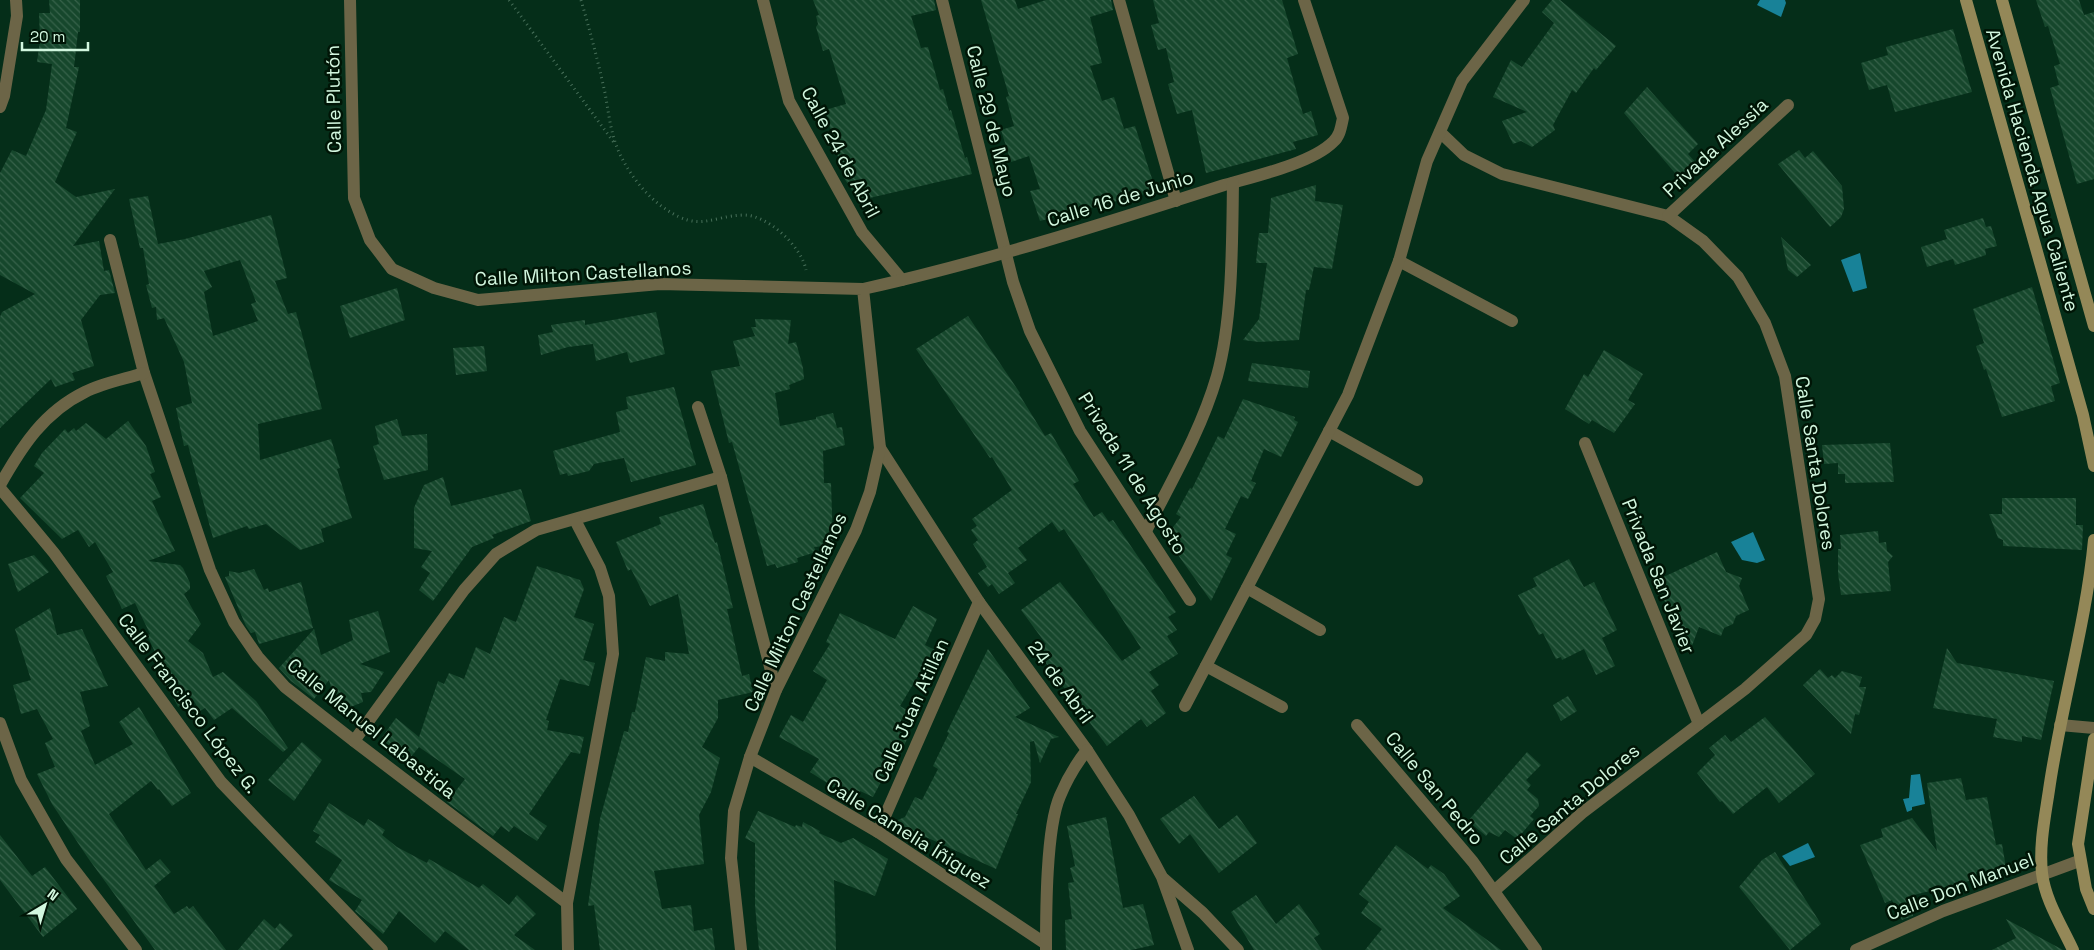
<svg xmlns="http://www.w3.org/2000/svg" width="2094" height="950" viewBox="0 0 2094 950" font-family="'Space Grotesk',sans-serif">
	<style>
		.water { fill: #188298 }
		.building { fill: url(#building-back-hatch); fill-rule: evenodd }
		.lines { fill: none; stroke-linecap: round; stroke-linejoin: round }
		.path { stroke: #48705a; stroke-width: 3; stroke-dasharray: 1 4; stroke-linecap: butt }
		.minor { stroke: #6c6547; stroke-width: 12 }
		.tertiary { stroke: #6c6547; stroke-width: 12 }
		.secondary { stroke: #948858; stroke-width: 12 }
		.labels { text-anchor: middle; stroke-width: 5; stroke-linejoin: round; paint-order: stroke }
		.street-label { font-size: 19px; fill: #d2f7df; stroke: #001506 }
	</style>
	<defs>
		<pattern id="building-back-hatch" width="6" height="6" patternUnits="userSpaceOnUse" patternTransform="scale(1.25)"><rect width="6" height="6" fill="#16472c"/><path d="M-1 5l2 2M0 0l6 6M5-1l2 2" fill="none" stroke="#37624a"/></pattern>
	</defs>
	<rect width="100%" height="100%" fill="#052e19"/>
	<g class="water">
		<polygon points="1760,0 1785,0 1786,3 1781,17 1757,5"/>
		<polygon points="1860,253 1867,288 1853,292 1841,260"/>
		<polygon points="1753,532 1765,560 1757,563 1742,560 1731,542"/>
		<polygon points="1920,774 1925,804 1912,807 1912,810 1907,812 1903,799 1909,798 1911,775"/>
		<polygon points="1808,843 1815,857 1790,866 1782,856"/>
	</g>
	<g class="building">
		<polygon points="49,0 80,0 80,32 78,32 74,67 79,67 66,128 77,132 55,182 76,197 115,189 73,246 99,241 104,271 109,270 115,293 100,295 81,320 94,366 72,373 75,380 55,387 51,379 0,428 0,317 2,312 35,294 0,275 0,173 12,150 26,156 46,110 52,64 37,62 40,41 39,13 50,13"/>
		<polygon points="813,0 934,0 936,10 911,16 921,48 928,47 940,90 943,89 949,111 951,110 965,158 967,157 972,174 861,200 857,190 853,192 844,178 825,110 846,104 829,49 823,51 816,27 818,24 816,16 819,15"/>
		<polygon points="981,0 1015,0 1018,9 1046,0 1111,0 1113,10 1090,17 1102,63 1090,66 1102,101 1114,97 1124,129 1135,126 1156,191 1040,221 1030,191 1040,189 1029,156 1011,162 1001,130 1014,126 1006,97 1009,96"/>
		<polygon points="1153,0 1282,0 1298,54 1287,58 1303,114 1311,111 1318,135 1293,142 1296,149 1206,173 1192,110 1177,114 1168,84 1174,82 1166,48 1158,50 1151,25 1159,23"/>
		<polygon points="1552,0 1560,0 1616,46 1596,70 1594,68 1576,93 1572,90 1553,125 1555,130 1532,147 1521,141 1513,144 1502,121 1527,112 1493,97 1511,60 1522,67 1554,23 1542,12"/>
		<polygon points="2036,0 2079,0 2084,15 2094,12 2094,179 2077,184 2050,88 2059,85 2054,66 2060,64 2048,26 2045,27"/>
		<polygon points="1953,29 1972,92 1895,112 1887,85 1869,90 1861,63 1888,55 1886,47"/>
		<polygon points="1647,87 1698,144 1688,154 1697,164 1680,179 1624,113"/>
		<polygon points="1799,150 1805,158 1813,151 1842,186 1844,209 1841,217 1830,227 1778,164"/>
		<polygon points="1316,185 1315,201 1343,205 1332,269 1314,267 1309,290 1306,290 1299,340 1259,342 1243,340 1259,319 1267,263 1256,263 1259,233 1268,233 1271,198"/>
		<path d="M148,196L158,244L185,239L271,215L287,278L275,281L288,314L296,312L322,409L258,424L260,460L331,439L340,468L337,469L352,518L321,529L324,542L300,550L266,524L249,529L247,526L213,538L188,445L184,446L176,408L192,403L184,362L164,318L157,320L156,307L152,308L146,285L149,284L143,248H140L129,199ZM240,260L256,302L251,304L258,321L213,336L204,292L212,287L204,271Z"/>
		<polygon points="1983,218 1986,227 1991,226 1997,246 1985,249 1986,255 1955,265 1953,259 1927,267 1921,247 1947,239 1944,230"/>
		<polygon points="1781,237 1811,265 1797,277 1788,270"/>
		<polygon points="2032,287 2060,383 2051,386 2055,401 2002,417 1986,369 1984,370 1976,346 1984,343 1973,309"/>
		<polygon points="397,288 405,320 350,338 340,306"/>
		<polygon points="656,312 665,354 630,363 627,352 596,361 593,344 568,347 541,355 538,335 553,332 551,325 585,320 585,325"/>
		<polygon points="968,316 1020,393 1019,394 1045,436 1051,433 1079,481 1073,484 1094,517 1102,512 1109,522 1113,520 1176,612 1168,617 1177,630 1167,636 1178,654 1149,672 1159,685 1151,691 1166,713 1147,727 1141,719 1107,746 1037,651 1046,644 1021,610 1060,582 1122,661 1141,648 1064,529 1059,532 1052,522 1018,548 1027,560 1008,573 1015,583 999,594 992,584 988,587 978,573 987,567 973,544 978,540 971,530 977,526 972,519 1012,490 992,457 990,458 916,349"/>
		<polygon points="755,319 791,320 788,344 796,342 803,368 804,379 789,385 790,389 775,393 780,426 816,419 816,417 833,413 837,428 842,427 845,445 823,451 824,483 831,483 833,545 814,547 816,552 797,558 798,562 777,568 775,564 767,566 732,442 729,443 711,371 740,366 733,341 755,336 751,327 756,327"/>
		<polygon points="484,346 487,371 456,375 453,348"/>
		<polygon points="1604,350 1643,374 1628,400 1635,404 1614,433 1592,420 1589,424 1565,409 1584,374 1588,377"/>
		<polygon points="1252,363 1310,371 1308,388 1248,381"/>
		<polygon points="674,387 696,465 631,482 624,458 594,464 589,471 568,476 567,473 560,475 553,451 620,432 616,412 628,409 626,397"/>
		<polygon points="1243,399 1295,417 1294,420 1298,422 1281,457 1264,449 1251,481 1256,483 1248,499 1241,496 1225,529 1236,534 1226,555 1232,558 1211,601 1173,548 1179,539 1170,531 1181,517 1176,514 1190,488 1192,489 1218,436 1224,439"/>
		<polygon points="397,419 402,436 427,434 428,470 384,480 373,446 379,444 375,426"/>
		<polygon points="128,421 146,446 155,472 150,474 161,497 152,501 175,551 148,561 180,565 183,568 190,583 190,589 184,594 201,624 188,641 203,653 213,677 223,672 256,701 288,748 283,752 232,708 214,720 205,708 200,711 192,698 178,707 158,667 161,665 147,635 150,634 135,603 122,609 106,576 113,572 95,542 89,547 78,530 62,539 20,498 44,473 34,466 42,453 65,429 68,433 74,428 76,431 86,423 106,439"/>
		<polygon points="1890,443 1894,482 1845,483 1845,474 1838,474 1838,463 1824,464 1822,445"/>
		<polygon points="443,477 451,506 521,489 531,521 492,535 494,538 472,547 433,601 419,590 430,573 421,567 432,551 414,548 414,508 424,485"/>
		<polygon points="2002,498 2076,498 2076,525 2083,525 2082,550 2003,546 2003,540 1998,538 1989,514 2002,514"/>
		<polygon points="703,504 715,543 717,542 733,608 727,609 742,676 749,674 753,692 718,700 718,718 702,747 720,758 711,792 699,815 704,864 654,871 662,909 691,905 694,931 712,928 715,950 600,950 594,905 588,906 600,819 624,731 628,732 632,712 635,712 646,657 665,661 665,652 689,654 678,594 650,606 631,569 628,571 616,542 661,524 659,517"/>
		<polygon points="1878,531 1879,543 1886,542 1887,551 1893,556 1888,562 1891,591 1841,595 1838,573 1838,549 1841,549 1840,535"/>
		<polygon points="1717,552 1726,572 1742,578 1739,586 1749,610 1736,616 1733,624 1724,628 1721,636 1699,627 1689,654 1655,581"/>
		<polygon points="34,555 49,572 18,592 8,564"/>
		<polygon points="1569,559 1584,587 1594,582 1617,630 1602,638 1615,666 1596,675 1584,649 1562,660 1561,657 1556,659 1543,633 1539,635 1518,595 1537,586 1533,578"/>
		<polygon points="537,566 580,580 584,589 574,617 594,624 583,660 595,663 589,686 560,679 546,720 549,721 547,730 584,737 580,754 571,752 529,814 547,826 537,841 514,826 509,832 501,826 493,836 447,802 465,779 419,747 405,764 382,743 382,737 396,718 419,737 438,681 444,684 449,673 464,679 476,647 490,654 504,617 516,622"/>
		<polygon points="254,569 264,590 268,588 269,592 301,582 313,628 259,644 255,632 251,633 246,626 225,577 229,576 229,571 239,573"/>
		<polygon points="913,606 937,619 925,645 945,655 937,671 924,666 900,706 907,710 898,726 910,733 898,758 894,757 873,797 860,791 855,801 810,772 819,759 779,737 791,715 803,722 827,680 813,671 830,644 826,642 840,613 895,639"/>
		<polygon points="50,608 57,635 82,629 108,686 80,692 90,726 81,731 95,765 133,744 119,722 139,707 191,793 172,806 159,789 158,790 151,781 109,814 146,870 160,859 171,872 154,886 174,914 187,906 189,909 193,906 226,950 155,950 88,858 52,804 37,774 55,767 45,743 53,739 37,709 21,714 13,685 31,680 15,629"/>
		<polygon points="378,611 390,652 360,664 384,672 371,692 361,693 363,702 338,712 329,680 314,699 291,681 279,668 314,629 321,655 353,640 349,620"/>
		<polygon points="1947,648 1957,663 2054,681 2041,740 2022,736 2022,742 1993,737 1997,719 1933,708"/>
		<polygon points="988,649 1030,708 1015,717 1059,737 1051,739 1040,763 1034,741 1030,742 1031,782 1016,814 1018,814 996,869 893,822 905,817 915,797 922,800 938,769 933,766 949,733 947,732"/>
		<polygon points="1820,669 1828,678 1832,675 1835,678 1842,671 1862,677 1859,687 1866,687 1859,715 1855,714 1851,734 1803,685"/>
		<polygon points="1568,696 1577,711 1561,721 1553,705"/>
		<polygon points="1765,717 1815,774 1779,803 1767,787 1733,814 1722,801 1720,802 1697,773 1715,755 1709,748 1725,735 1731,742"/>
		<polygon points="302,742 322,760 294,801 268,780"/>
		<polygon points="1527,752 1541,765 1526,780 1531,785 1527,790 1538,799 1539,806 1530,816 1534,819 1517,839 1505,830 1499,837 1489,832 1486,836 1468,821"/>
		<polygon points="1961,778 1966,800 1987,797 1996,845 2002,844 2006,868 1976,872 1977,879 1910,896 1913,916 1902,920 1892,900 1885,903 1860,845 1883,837 1881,829 1912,818 1937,851 1927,783"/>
		<polygon points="1194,796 1219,829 1237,815 1257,843 1219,873 1190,834 1179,844 1160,819"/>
		<polygon points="329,803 364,826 368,819 385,830 382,835 397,847 427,863 429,859 479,888 483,884 509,905 517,895 536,914 514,935 535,950 469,950 445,931 435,943 399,911 383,934 355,911 362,900 329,880 342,860 315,842 320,835 313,831"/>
		<polygon points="758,811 795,827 796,825 802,827 803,822 820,831 819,833 841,843 853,838 888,859 875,896 834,880 836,950 759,950 755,905 755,843 745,838"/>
		<polygon points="1106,817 1123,908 1143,904 1154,945 1131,950 1066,950 1065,920 1072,919 1068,883 1074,882 1070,868 1075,866 1067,826"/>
		<polygon points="0,835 32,876 45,867 77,909 43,937 0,880"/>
		<polygon points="1396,845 1428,869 1431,865 1444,874 1460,896 1443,908 1501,950 1365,950 1382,929 1361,913 1369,902 1359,894"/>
		<polygon points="1775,852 1821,924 1790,950 1739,887 1762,860"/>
		<polygon points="1256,895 1276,924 1299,904 1320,934 1314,938 1322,950 1254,950 1231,912"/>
		<polygon points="264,919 275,929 280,923 293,935 279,950 238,950"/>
		<polygon points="2006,919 2063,950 1992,950 2016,938"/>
	</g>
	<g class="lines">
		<g class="path">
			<polyline points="509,0 615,144"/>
			<path d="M581,0C590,31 598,61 605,93C608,109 610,128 616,145C625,169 645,196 667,210C700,232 711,216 744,215C768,215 802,247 806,270"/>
		</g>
		<g class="minor">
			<polyline points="763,0 789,101 862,232 902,280"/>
			<polyline points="942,0 1013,282 1030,331 1080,431 1190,600"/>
			<polyline points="1119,0 1176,201"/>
			<polyline points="0,107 4,96 17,16 16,0"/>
			<polyline points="1440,132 1464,155 1502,174 1668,216 1703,241 1738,277 1765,323 1785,376 1819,599 1815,619 1806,635 1745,689 1582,813 1494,891"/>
			<polyline points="1668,216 1788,105"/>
			<polyline points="110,240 144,373 210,570 234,622 258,657 285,687 354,741 567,903"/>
			<polyline points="1399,261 1512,321"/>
			<path d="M863,289C984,262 1103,224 1221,186C1251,177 1311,164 1333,142C1340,136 1341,127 1343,118L1304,0"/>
			<polyline points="698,407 721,477 776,690"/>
			<polyline points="1329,431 1417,480"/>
			<polyline points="1585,443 1699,724"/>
			<polyline points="880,448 979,602 1087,750 1129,815 1162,877 1188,950"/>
			<path d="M0,485C22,446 44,412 85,392C103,383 125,379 144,373"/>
			<polyline points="0,488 54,553 221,782 382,950"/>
			<path d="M1146,531C1172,480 1201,431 1217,376C1233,318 1232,242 1233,183"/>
			<polyline points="1247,588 1320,630"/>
			<polyline points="1206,666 1282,707"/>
			<polyline points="1185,706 1348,395 1399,261 1427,161 1462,81 1524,0"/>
			<polyline points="0,723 21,780 66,859 136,950"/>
			<polyline points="1357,725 1473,862 1536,950"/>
			<polyline points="2060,725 2094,728"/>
			<polyline points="354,741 464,590 496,554 536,530 721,477"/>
			<polyline points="750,757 878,832 1046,944"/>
			<polyline points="878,832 979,602"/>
			<polyline points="1164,879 1203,913 1238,950"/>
			<polyline points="568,950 567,903 613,654 609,596 600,568 575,520"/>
			<path d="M1046,950C1046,913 1046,828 1060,796C1067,779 1076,764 1087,750"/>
			<polyline points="1856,950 1943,911 2079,861"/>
		</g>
		<polyline class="tertiary" points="350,0 354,198 370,240 392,269 434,288 478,300 660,284 863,289 880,448 870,492 856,530 776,690 750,757 734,811 731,858 741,950"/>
		<g class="secondary">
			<polyline points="1966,0 2083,415 2094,466"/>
			<polyline points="2002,0 2094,326"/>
			<polyline points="2094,739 2078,844 2086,889 2094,909"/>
			<path d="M2073,950C2062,926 2045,900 2042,873C2039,845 2045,817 2049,790C2061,706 2086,624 2094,540"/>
		</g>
	</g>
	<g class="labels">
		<g class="street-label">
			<text transform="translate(333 99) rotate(-91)" y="7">Calle Plutón</text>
			<text transform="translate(992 121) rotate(76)" y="7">Calle 29 de Mayo</text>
			<text transform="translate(1715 147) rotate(-43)" y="7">Privada Alessia</text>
			<text transform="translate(841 152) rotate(62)" y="7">Calle 24 de Abril</text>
			<text transform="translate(2033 170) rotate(74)" y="7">Avenida Hacienda Agua Caliente</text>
			<text transform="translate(1120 198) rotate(-17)" y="7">Calle 16 de Junio</text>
			<text transform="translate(583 273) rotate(-3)" y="7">Calle Milton Castellanos</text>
			<text transform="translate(1816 463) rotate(81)" y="7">Calle Santa Dolores</text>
			<text transform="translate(1133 473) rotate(58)" y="7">Privada 11 de Agosto</text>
			<text transform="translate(1659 576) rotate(68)" y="7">Privada San Javier</text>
			<text transform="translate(795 612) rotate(-65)" y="7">Calle Milton Castellanos</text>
			<text transform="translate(1061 682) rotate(54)" y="7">24 de Abril</text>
			<text transform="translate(189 703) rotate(53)" y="7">Calle Francisco López G.</text>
			<text transform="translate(911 710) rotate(-66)" y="7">Calle Juan Atillan</text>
			<text transform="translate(372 728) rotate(39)" y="7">Calle Manuel Labastida</text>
			<text transform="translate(1435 788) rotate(50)" y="7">Calle San Pedro</text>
			<text transform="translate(1569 804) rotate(-40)" y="7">Calle Santa Dolores</text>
			<text transform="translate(909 833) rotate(32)" y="7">Calle Camelia Íñiguez</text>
			<text transform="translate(1960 886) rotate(-21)" y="7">Calle Don Manuel</text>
		</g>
	</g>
	<g transform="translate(45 905) rotate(38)" stroke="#001506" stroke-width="4" paint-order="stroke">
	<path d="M0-4L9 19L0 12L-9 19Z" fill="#d2f7df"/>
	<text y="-8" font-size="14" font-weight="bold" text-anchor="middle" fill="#d2f7df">N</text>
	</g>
	<path d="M22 42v8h66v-8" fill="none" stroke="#d2f7df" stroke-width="2.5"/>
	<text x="30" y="42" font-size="15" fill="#d2f7df" stroke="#001506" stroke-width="4" paint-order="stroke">20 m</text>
</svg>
